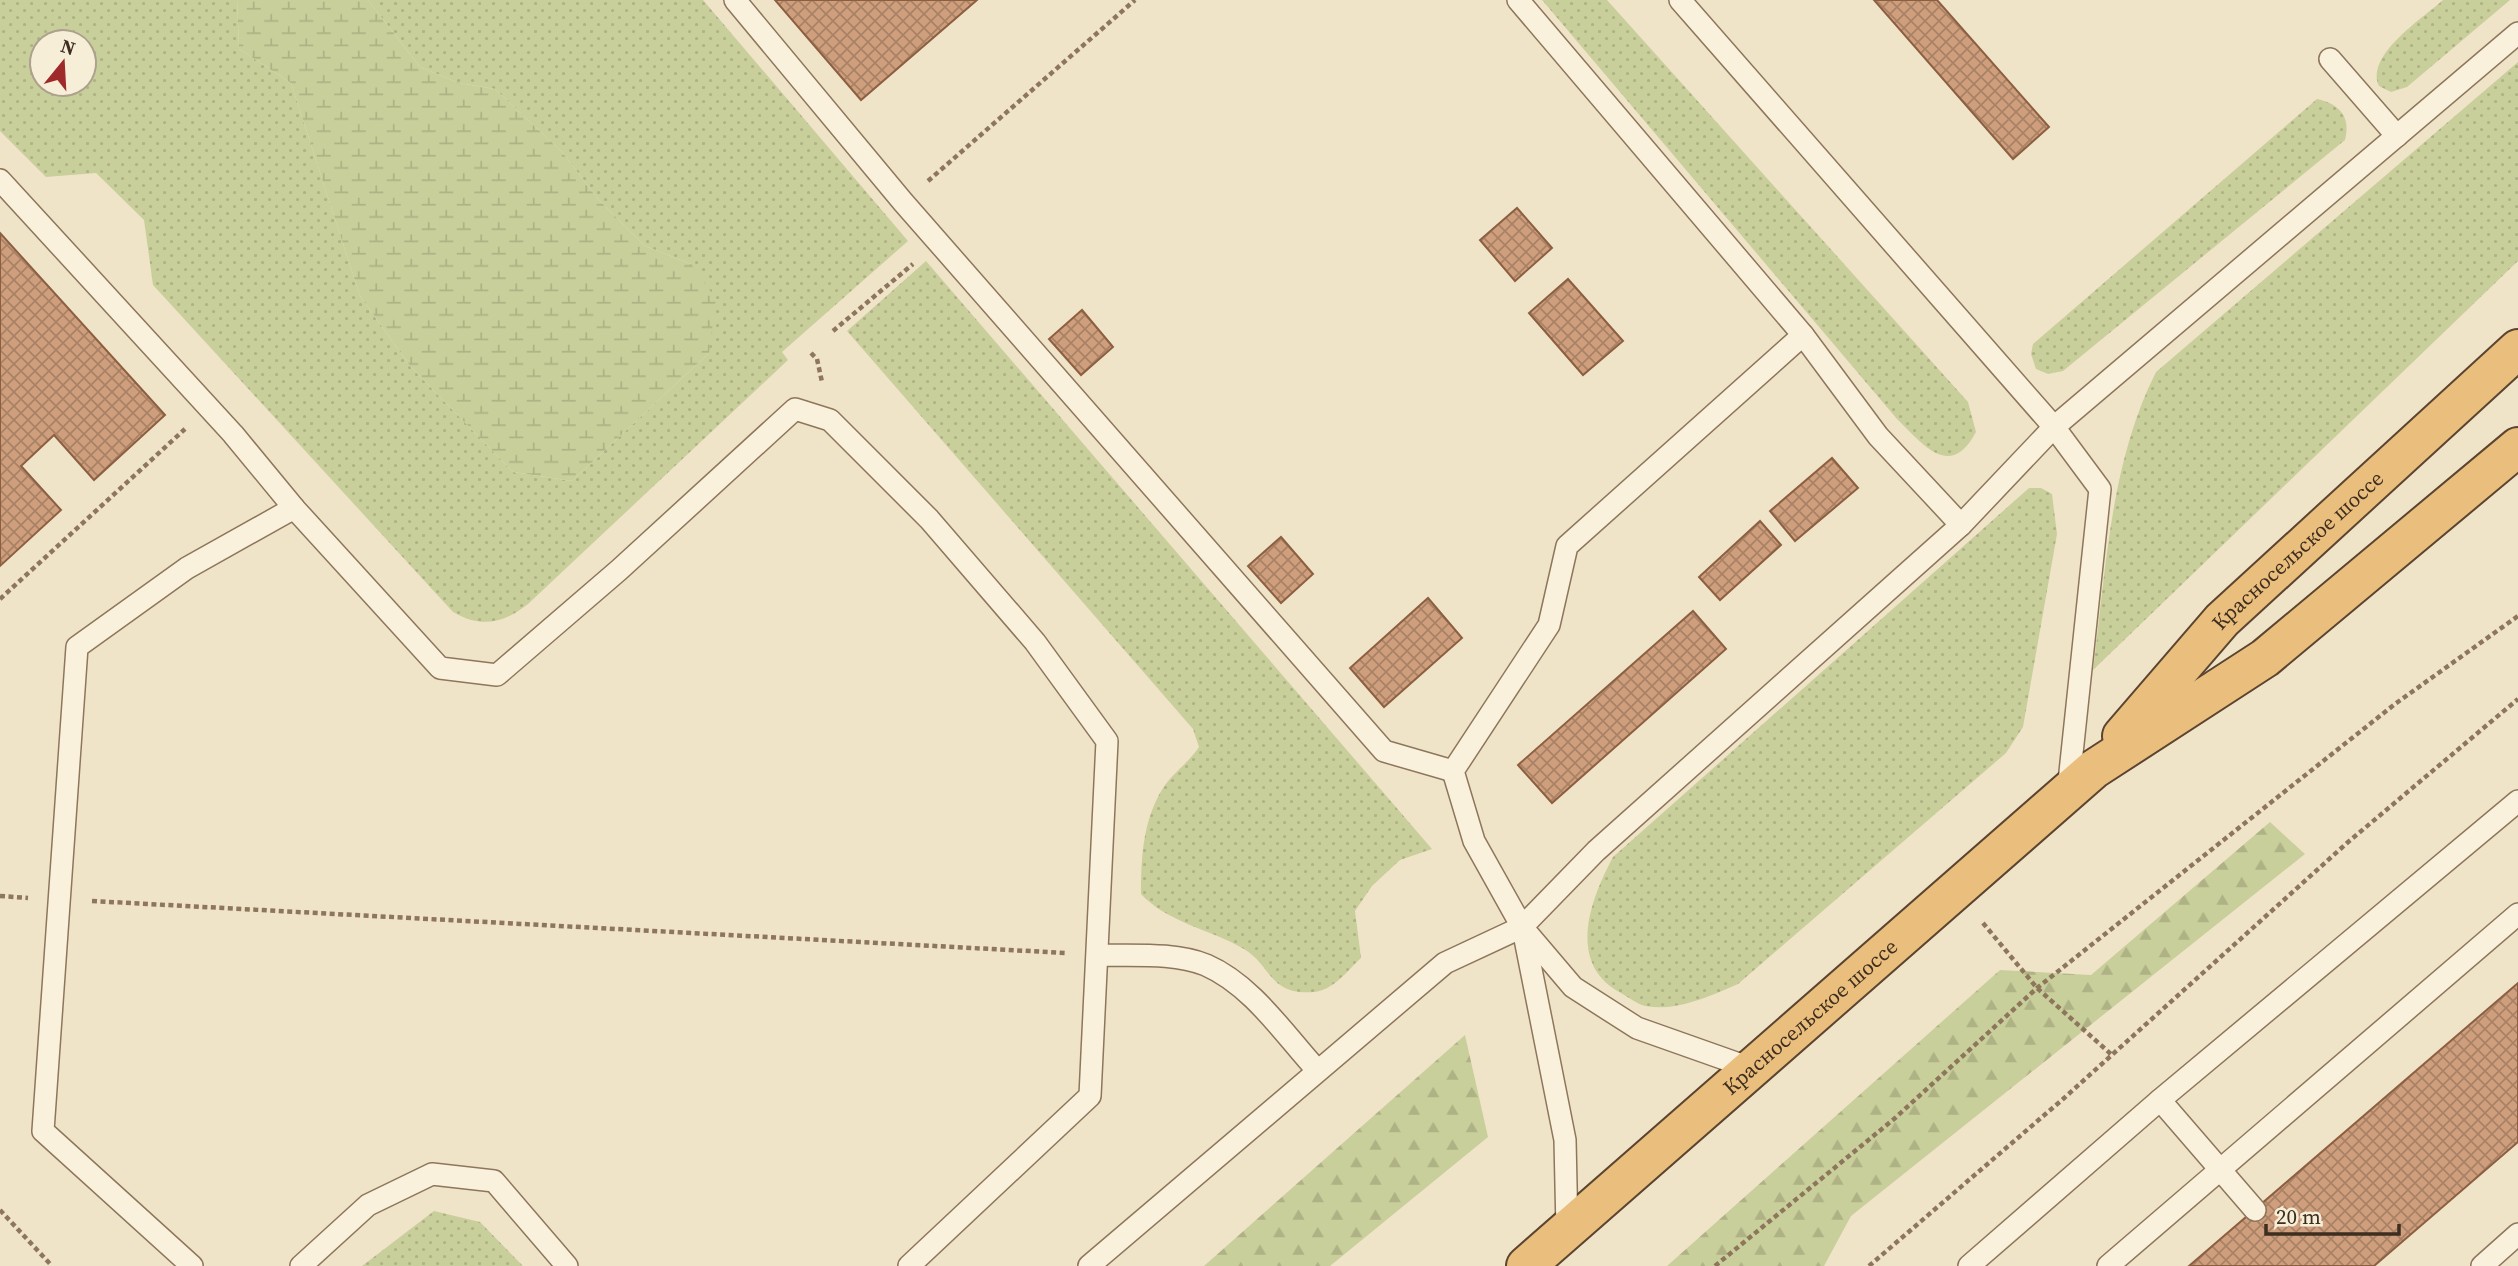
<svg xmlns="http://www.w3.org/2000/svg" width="2518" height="1266" viewBox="0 0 2518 1266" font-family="'Source Serif 4',serif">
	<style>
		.grass { fill: url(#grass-dots); fill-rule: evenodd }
		.forest { fill: url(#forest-firs) }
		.wetland { fill: url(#wetland-marsh) }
		.building { fill: url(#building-cross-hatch); stroke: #8d5f41; stroke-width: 2 }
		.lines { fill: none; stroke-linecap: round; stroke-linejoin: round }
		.service-casing { stroke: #8d765c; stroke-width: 24 }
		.trunk-casing { stroke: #5b4430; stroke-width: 42 }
		.path { stroke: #8d765c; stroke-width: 4.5; stroke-dasharray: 5 3.5; stroke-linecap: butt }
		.service { stroke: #faf1dc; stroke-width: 21 }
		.trunk { stroke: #eabe7c; stroke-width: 38 }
		.labels { text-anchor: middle; stroke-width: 6; stroke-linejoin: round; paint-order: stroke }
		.street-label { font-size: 21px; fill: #3d2e20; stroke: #f7eed8 }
	</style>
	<defs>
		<pattern id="grass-dots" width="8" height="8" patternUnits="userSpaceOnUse" patternTransform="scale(1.75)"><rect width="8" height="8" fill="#c9cf9b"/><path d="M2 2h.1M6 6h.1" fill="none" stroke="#aeb285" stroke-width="1.8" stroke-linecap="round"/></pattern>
		<pattern id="forest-firs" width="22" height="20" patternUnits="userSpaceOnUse" patternTransform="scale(1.75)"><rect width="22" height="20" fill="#c9cf9b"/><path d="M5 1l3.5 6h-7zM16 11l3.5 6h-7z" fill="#aeb285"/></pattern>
		<pattern id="wetland-marsh" width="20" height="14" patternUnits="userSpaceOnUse" patternTransform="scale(1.75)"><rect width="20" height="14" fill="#c9cf9b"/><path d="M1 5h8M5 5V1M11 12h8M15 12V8" fill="none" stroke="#aeb285"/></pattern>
		<pattern id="building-cross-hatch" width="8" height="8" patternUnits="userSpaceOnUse" patternTransform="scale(1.75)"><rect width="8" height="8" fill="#cf9f7d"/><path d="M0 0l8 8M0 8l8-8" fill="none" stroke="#a98266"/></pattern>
	</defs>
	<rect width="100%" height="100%" fill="#f0e4c8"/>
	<g class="grass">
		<path d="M0,0H237L239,49L291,83L360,296L410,366L513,472L572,481L709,353L691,264L645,246L597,198L563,153L495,89L459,83L420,67L368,0H703L908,241L782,352L788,360L528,604C503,624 480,628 453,612L153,285L144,220L96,173L46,177L0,131ZM42,42H84V84H42Z"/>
		<path d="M1542,0H1607L1968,402L1976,432C1950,481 1923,444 1897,419Z"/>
		<path d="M2443,0H2510L2407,87L2391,92L2379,86C2365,55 2422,19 2443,0Z"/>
		<path d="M2518,62V261L2093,670C2106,570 2110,463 2156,372Z"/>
		<path d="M2317,99C2339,104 2351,116 2345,140L2063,371L2048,374L2036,369L2031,354L2033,344Z"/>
		<path d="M926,261L1432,849L1400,860L1372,886L1355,911L1361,958C1347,971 1334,990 1314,992C1269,996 1272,966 1244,949C1210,929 1168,923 1141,894C1141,857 1143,820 1163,788C1173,773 1189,762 1199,747L1193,729L847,331Z"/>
		<path d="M2029,488H2041L2052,494L2057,534L2023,727L2006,753L1738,984C1710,996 1677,1012 1645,1006C1637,1004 1628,997 1621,993C1566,964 1590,900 1613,857Z"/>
		<polygon points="434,1211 480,1222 523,1266 362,1266"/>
	</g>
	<g class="forest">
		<polygon points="2270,822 2305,854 1851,1216 1824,1266 1667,1266 2000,970 2091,975"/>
		<polygon points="1465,1035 1488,1137 1330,1266 1204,1266"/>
	</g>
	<polygon class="wetland" points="237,0 368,0 420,67 459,83 495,89 563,153 597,198 645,246 691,264 716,299 709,353 572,481 513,472 410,366 360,296 291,83 239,49"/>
	<g class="building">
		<polygon points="775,0 977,0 861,100"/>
		<polygon points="1874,0 1937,0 2049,127 2013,159"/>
		<polygon points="1517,208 1552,248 1515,281 1480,240"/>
		<polygon points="0,233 165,415 94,480 54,435 21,466 61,510 0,566"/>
		<polygon points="1568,279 1623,341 1583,375 1529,313"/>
		<polygon points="1082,310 1113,347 1081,375 1049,339"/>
		<polygon points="1832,458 1858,488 1795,541 1770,511"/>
		<polygon points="1760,521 1781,545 1720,600 1699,577"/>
		<polygon points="1281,537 1313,574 1281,603 1248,566"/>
		<polygon points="1428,598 1462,638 1384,707 1350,668"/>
		<polygon points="1693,611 1726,649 1552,803 1518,765"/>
		<polygon points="2518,983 2518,1142 2374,1266 2189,1266"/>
	</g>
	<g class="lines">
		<defs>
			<g id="service">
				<polyline points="735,0 903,202 1384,751 1453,771"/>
				<polyline points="1518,0 1803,335 1878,436 1961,525"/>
				<polyline points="1680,0 2054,427 2100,489 2068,791"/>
				<polyline points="2330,59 2397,136"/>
				<polyline points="0,180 233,434 294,508"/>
				<polyline points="1523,929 1565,1140 1567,1230"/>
				<path d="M1098,955C1132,956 1174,952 1206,965C1252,985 1284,1034 1317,1070"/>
				<polyline points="1753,1069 1637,1028 1573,987 1522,927 1474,841 1453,771 1549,625 1567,546 1803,335"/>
				<polyline points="2160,1100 2255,1210"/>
				<polyline points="192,1266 43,1131 77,647 187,568 294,508 440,668 497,675 619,570 795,409 830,420 929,519 1035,642 1107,741 1090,1096 909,1266"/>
				<polyline points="301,1266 368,1205 432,1174 494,1181 567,1266"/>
				<polyline points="1089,1266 1445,963 1522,927 1596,851 1961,525 2054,427 2518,33"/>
				<polyline points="1969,1266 2160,1100 2518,801"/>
				<polyline points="2108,1266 2518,914"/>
				<polyline points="2482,1266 2518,1234"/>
			</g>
			<g id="trunk">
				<path id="s1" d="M2122,736L2222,620L2518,349"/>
				<path id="s2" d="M1526,1266L2094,769L2265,658L2518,447"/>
			</g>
		</defs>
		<use href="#service" class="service-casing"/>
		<use href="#trunk" class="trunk-casing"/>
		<g class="path">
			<polyline points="928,181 1135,0"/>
			<polyline points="833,331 913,264"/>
			<polyline points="811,353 817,359 822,382"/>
			<polyline points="0,599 185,429"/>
			<polyline points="0,896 28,898"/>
			<polyline points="92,901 1066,953"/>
			<polyline points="1983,923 2037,988 2112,1055"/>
			<polyline points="0,1210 52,1266"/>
			<polyline points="1715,1266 1894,1119 2037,988 2395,704 2518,616"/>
			<polyline points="1869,1266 2063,1099 2347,843 2518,699"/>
		</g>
		<use href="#service" class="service"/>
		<use href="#trunk" class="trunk"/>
	</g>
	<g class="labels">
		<g class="street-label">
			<text dy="7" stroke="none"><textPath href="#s1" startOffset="256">Красносельское шоссе</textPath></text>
			<text dy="7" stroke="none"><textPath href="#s2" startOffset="378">Красносельское шоссе</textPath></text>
		</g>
	</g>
	<g transform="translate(63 63) rotate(18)"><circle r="33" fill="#f7eed8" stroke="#ada18e" stroke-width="2"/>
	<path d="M0-5L12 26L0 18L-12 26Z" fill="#9e2a2b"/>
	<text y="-10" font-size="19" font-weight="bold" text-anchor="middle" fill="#3d2e20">N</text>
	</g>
	<path d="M2266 1224v10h133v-10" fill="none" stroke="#3d2e20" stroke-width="3.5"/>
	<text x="2276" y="1224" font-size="21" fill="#3d2e20" stroke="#f7eed8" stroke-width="5" paint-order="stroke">20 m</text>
</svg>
